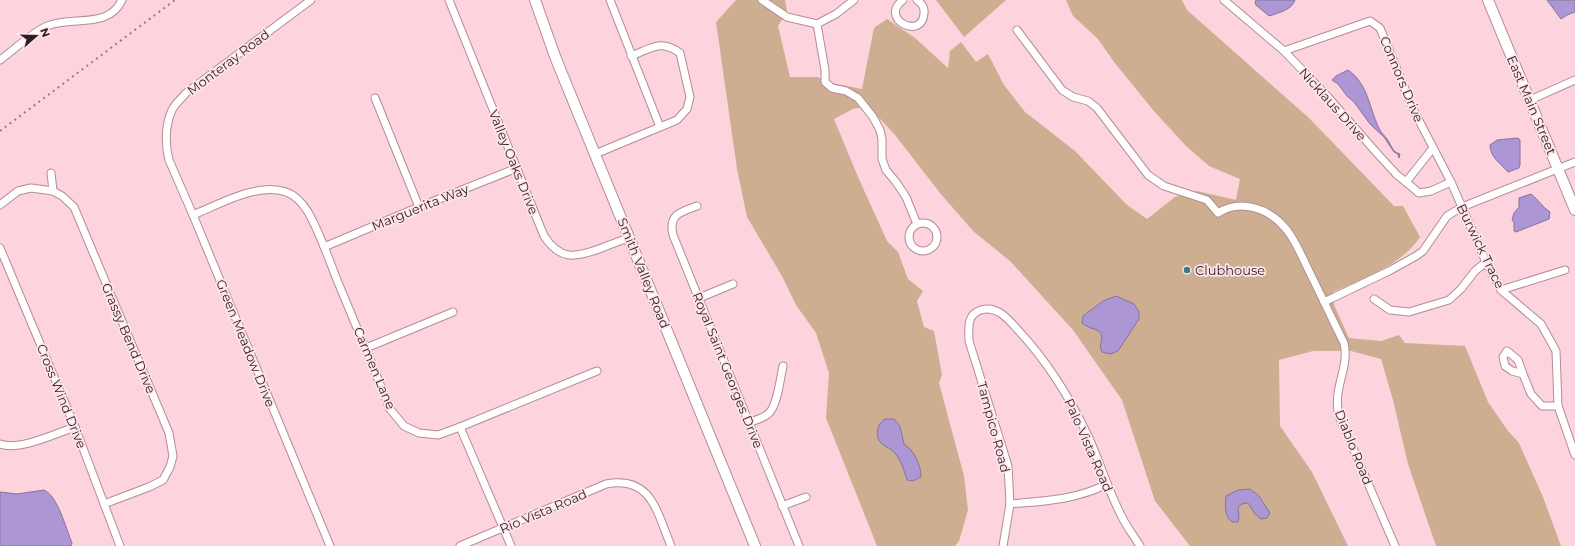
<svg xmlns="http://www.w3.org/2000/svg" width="1575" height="546" viewBox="0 0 1575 546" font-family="Montserrat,sans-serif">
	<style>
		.green { fill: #ceae91 }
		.water { fill: #ac96d3; stroke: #86729e }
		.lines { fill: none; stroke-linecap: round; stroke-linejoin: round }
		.street-casing { stroke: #b38c96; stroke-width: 9 }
		.secondary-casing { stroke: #b38c96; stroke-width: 12 }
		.street { stroke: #fff; stroke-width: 7 }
		.secondary { stroke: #fff; stroke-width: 10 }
		.rail { stroke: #977a81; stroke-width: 2; stroke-dasharray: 2 4; stroke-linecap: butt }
		.poi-dot { fill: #357c87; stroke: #ffe5eb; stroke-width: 1.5 }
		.labels { text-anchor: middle; stroke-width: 3.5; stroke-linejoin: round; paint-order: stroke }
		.street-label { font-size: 13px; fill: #2d1e22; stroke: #ffe5eb }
		.poi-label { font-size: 13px; fill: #2d1e22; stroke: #ffe5eb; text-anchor: start }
	</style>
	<rect width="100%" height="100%" fill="#fdd3dd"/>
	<g class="green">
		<path d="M736,0H785L787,11L778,26L790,77H817L832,83L862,89L874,28L887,19L915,38L948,68L950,51L961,42L976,62L988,54L1004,85L1025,112L1075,151L1127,205L1147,219L1175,197L1197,191L1236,200L1240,179L1209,166L1186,146L1153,110L1114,62L1098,39L1073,16L1066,0H1182L1187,10L1309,118L1394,206H1403L1420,237C1401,266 1363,278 1333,292L1334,305L1349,338L1381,341L1399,335L1405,343L1465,346L1488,402L1508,431L1519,443L1543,497L1561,546H1436L1408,464L1393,400L1381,359L1351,351H1313L1279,360L1280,426L1312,472L1348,546H1190L1155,501L1122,400L1073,330L1010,261L973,231L940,193L895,135L868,106L853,109L834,119L858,177L887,241L898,252L908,279L923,291L917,301L924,327L934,331L942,375L939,383L964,476L968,510L959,541L955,546H877L826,418L829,373L816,333L796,305L782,276L747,217L737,169L716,22Z"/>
		<polygon points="936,0 1006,0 964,37"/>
	</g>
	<g class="water">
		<path d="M1256,0H1295C1292,10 1278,13 1269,16L1256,5L1255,2Z"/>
		<polygon points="1547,0 1575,0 1575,12 1567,15 1561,19"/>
		<path d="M1348,70C1369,84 1369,110 1380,130C1382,134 1385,136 1387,139C1392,146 1392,152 1400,154L1399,158L1398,154L1394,152L1384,137L1370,124L1354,102L1347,96L1338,84L1332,80L1336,76Z"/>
		<path d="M1518,138L1520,140V165L1519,168L1508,172C1501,164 1490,157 1490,145L1497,140Z"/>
		<path d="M1531,194C1539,200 1542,207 1550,212L1549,219L1516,232L1514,231V222L1512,220L1514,213L1519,207V198Z"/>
		<path d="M1116,296L1134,304L1139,312V319L1118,351L1110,354L1102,352L1100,346C1107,326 1092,332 1082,323L1083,316L1103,301Z"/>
		<path d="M885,419H894L900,426L904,444C914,450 921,465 921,477L913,481L907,480C904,470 901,461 895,453C892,449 886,447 882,444C874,437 877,424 885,419Z"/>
		<path d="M1250,489L1259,496L1270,513L1267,518L1261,519L1255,514L1248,503L1242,504L1238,507L1239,517L1238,522H1232C1224,515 1225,507 1226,496L1238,490Z"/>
		<path d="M44,490C58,496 66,529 72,543L71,546H0V492L17,494Z"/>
	</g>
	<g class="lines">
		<defs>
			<g id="street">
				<path d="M311,0L186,93C181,99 175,104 172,110C165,125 165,145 169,160L193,215L330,546"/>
				<path d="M449,0L544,236C560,260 574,258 599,249C609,245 619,241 629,238"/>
				<polyline points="610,0 660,127"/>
				<polyline points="762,0 787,17 817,24 825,70 825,82 832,88 846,91 858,98 873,117 880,130 882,139 882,159 886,170 896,182 906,197 917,224"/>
				<path d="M903,0C878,19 923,41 924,13C925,7 921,3 917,0"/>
				<polyline points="1224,0 1284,51 1328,97 1375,151 1397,175 1406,182 1433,148"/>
				<polyline points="817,24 836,14 854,0"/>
				<path d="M1017,30L1062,90L1073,97L1088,101L1097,108L1148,175L1164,186L1207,200L1218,213C1241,198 1270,209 1286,229C1296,241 1302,257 1309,271C1321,295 1332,319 1344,343C1350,369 1332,387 1339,416L1395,546"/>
				<polyline points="1284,51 1370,21 1380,28 1413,109 1451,182 1486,262 1501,290 1541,324 1556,351 1558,406 1575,455"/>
				<path d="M0,60C14,50 31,33 47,26C72,15 108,30 122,0"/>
				<polyline points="375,98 419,207"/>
				<polyline points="1530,100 1575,80"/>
				<path d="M595,154L677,120L687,109L690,97L680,53C661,39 652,48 631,56"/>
				<polyline points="51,173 53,191"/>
				<polyline points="1406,182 1419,193 1431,191 1451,182"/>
				<polyline points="0,205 18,191 31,188 53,191 62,196 74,207 169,433 173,456 170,467 163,480 149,487 104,504"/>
				<path d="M697,206C681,212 668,214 673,235L799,546"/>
				<path d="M193,215C220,204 258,182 286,192C295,195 303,204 308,212C320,233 328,257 337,280C355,323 373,366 390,409L404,426L419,433L438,435L460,427L597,371"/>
				<circle cx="923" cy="237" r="14"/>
				<polyline points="324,247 419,207 517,168"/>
				<polyline points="0,248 75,427 120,546"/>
				<polyline points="1501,290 1565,270"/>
				<polyline points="699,298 733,284"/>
				<polyline points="1374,299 1390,310 1409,312 1449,300 1461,289 1475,271 1486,262"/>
				<polyline points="1324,302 1389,271 1416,256 1423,251 1447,216 1462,207 1575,162"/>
				<polyline points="366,348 453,312"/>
				<polyline points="1523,374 1518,360 1507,351 1503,357 1505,366 1512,371 1523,374 1531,394 1542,406 1558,406"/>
				<path d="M750,422C756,420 765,418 770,412C778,402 780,379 783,366"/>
				<polyline points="460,427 511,546"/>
				<path d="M0,444C19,451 55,434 75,427"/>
				<path d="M1010,504C1044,501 1076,500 1107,484"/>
				<polyline points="782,506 806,497"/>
				<path d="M460,546L606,484C652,475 657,513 671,546"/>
				<path d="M1003,546L1010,504L1008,466L969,341C969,328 966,315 981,310C997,305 1008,319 1018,330C1047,361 1070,398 1088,436C1100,462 1108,490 1121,515C1126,526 1134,536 1140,546"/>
			</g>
			<g id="secondary">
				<polyline points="535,0 556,59 755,546"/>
				<polyline points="1488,0 1575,210"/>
			</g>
		</defs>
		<use href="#street" class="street-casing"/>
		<use href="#secondary" class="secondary-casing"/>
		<use href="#street" class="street"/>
		<use href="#secondary" class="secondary"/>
		<polyline class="rail" points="0,131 175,0"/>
	</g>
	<circle class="poi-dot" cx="1187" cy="270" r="4"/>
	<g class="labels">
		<g class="street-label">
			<text transform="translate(228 62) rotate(-37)" y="5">Monteray Road</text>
			<text transform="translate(1402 79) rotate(67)" y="5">Connors Drive</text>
			<text transform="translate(1333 104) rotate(48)" y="5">Nicklaus Drive</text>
			<text transform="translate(1532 105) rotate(67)" y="5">East Main Street</text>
			<text transform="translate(514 162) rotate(68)" y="5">Valley Oaks Drive</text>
			<text transform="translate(420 207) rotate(-22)" y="5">Marguerita Way</text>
			<text transform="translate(1481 246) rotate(64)" y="5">Burwick Trace</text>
			<text transform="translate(644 273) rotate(68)" y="5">Smith Valley Road</text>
			<text transform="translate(129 338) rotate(67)" y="5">Grassy Bend Drive</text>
			<text transform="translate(246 343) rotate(68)" y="5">Green Meadow Drive</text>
			<text transform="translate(375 368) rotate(67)" y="5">Carmen Lane</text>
			<text transform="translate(728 370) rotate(68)" y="5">Royal Saint Georges Drive</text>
			<text transform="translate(62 396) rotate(68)" y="5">Cross Wind Drive</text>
			<text transform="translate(994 427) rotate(75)" y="5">Tampico Road</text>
			<text transform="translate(1089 445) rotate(66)" y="5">Palo Vista Road</text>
			<text transform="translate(1354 447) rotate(68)" y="5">Diablo Road</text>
			<text transform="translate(543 511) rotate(-23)" y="5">Rio Vista Road</text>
		</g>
		<g class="poi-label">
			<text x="1195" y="275">Clubhouse</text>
		</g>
	</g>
	<g transform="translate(36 36) rotate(70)" stroke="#ffe5eb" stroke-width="3" paint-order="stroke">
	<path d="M0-3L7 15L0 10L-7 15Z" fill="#2d1e22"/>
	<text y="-6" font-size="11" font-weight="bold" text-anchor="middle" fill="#2d1e22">N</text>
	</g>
</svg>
